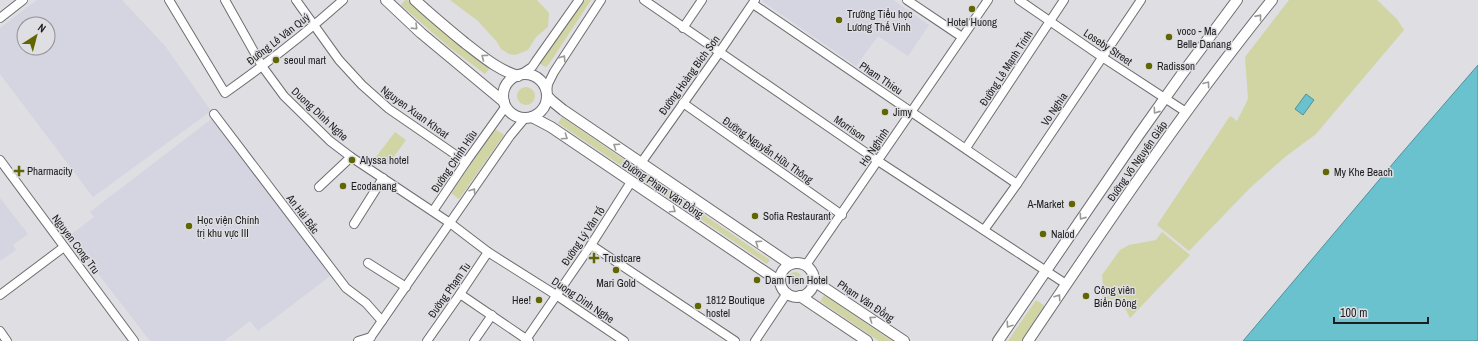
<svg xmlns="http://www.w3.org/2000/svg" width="1478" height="341" viewBox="0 0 1478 341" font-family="'Archivo Narrow',sans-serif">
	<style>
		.built { fill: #d5d4e1; fill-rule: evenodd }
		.green { fill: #d1d5a4 }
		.water { fill: #6ac2ce; stroke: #539099 }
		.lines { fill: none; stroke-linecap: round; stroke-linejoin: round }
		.minor-casing { stroke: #6e6e72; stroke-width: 10 }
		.major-casing { stroke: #6e6e72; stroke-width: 12 }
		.minor { stroke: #fff; stroke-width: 8 }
		.major { stroke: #fff; stroke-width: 10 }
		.oneway { stroke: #99999a }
		.poi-dot { fill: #626602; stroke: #dedee3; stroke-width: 1.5 }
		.labels { text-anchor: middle; stroke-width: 3; stroke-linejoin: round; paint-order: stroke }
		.poi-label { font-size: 11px; fill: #1d1d1e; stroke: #dedee3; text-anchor: start }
		.street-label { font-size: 11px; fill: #1d1d1e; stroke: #dedee3 }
	</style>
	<rect width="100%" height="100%" fill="#dedee3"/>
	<g class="built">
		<path d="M37,0H122L165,46L211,111L93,197L0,74V28ZM24,24H48V48H24Z"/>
		<polygon points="763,0 893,0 929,25 908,56 878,36 856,66 762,1"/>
		<polygon points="214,117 334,273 258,331 250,321 224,341 150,341 69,236 94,217 90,212"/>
		<polygon points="0,198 28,234 13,245 16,250 0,261"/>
	</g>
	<g class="green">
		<polygon points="405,0 407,0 458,44 490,68 485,74 449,47 401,5"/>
		<polygon points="450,0 537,0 549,13 548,27 536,37 528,50 515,55 509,54 501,49 497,42 478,21"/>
		<polygon points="580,0 591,0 549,64 546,67 540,64 539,61"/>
		<polygon points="1289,0 1377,0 1397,19 1404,30 1316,134 1285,157 1251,187 1189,251 1157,225 1230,116 1237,121 1248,99 1245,57"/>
		<circle cx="526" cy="96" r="9"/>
		<polygon points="562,117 770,260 767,264 558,123"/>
		<polygon points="495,129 504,135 459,199 451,193"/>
		<polygon points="395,132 406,140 387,166 376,157"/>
		<path d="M1162,232L1190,255L1130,318C1125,306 1116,294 1102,301L1103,286L1102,275L1120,250L1129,245L1156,240Z"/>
		<circle cx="795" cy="279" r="7"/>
		<polygon points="824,295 892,341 879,341 820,301"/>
		<polygon points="1036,300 1045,306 1021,341 1008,341"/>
	</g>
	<g class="water">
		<polygon points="1478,65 1478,341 1243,341 1401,154"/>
		<polygon points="1306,94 1314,100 1303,115 1295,109"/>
	</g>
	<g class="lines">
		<defs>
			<g id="minor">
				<path d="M169,0L225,93C266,64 305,34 343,0"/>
				<polyline points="225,0 262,66 284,96 330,141 351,157 450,223 488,252 556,295 624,341"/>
				<polyline points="296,0 339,60 362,85 389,109 466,162"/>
				<polyline points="644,0 878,161 1066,284"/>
				<polyline points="907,0 962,37"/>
				<polyline points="1019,0 1102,57 1186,112"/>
				<polyline points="753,4 1017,184"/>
				<polyline points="0,18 23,0"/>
				<polyline points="683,28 702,0"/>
				<polyline points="520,75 532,67 536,61 579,0"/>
				<polyline points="547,93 548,84 554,72 601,0"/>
				<polyline points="683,103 842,215"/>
				<polyline points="214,114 346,288 366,303 382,321"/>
				<polyline points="966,148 1064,0"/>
				<polyline points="0,160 134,341"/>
				<polyline points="641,163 719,53 755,0"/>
				<polyline points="319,187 351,157"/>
				<polyline points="433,211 466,162 506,106"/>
				<polyline points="354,224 383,178"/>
				<polyline points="984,230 1017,184 1141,0"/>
				<polyline points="591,245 735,341"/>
				<polyline points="368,263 406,287"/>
				<polyline points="806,265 988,0"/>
				<polyline points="460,294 529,341"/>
				<polyline points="0,295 64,247"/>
				<polyline points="0,331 7,341"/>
				<polyline points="358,341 371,337"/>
				<polyline points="368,341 510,136 525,118"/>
				<polyline points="427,341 460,294 488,252"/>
				<polyline points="474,341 492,315"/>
				<polyline points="525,341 591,245 631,182"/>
				<polyline points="755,341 787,293"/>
			</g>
			<g id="major">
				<polyline points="386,0 421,33 504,102"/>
				<path d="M415,0C431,15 448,29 465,43C482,56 498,70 518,76"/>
				<circle cx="525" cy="96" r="22"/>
				<polyline points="547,96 552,101 563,110 790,264"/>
				<polyline points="532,117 551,127 780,282"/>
				<circle cx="797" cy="280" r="17"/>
				<polyline points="814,281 904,341"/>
				<polyline points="800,296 867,341"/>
				<polyline points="998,341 1138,136 1182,74 1237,0"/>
				<path d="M1028,341C1106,225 1184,109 1272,0"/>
			</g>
		</defs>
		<use href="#minor" class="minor-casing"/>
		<use href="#major" class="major-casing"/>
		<use href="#minor" class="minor"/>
		<use href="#major" class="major"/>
	</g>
	<defs><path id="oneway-chevron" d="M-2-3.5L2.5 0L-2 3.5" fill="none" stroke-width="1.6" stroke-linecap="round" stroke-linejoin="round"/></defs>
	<g class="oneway">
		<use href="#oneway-chevron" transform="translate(1259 17) rotate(-51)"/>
		<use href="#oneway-chevron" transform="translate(415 27) rotate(44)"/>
		<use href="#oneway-chevron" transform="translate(484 57) rotate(-143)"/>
		<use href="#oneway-chevron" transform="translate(563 58) rotate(-57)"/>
		<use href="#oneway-chevron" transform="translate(1207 84) rotate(-54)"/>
		<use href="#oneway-chevron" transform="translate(1156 111) rotate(125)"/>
		<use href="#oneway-chevron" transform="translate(565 137) rotate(34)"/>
		<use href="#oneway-chevron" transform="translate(616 146) rotate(-146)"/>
		<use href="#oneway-chevron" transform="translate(473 191) rotate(-56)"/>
		<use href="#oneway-chevron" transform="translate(673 210) rotate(34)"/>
		<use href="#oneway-chevron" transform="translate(1082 217) rotate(125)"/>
		<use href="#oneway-chevron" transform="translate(758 243) rotate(-146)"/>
		<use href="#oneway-chevron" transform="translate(1058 297) rotate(-56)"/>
		<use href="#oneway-chevron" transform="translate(872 319) rotate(-146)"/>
		<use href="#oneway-chevron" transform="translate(1009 325) rotate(124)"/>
	</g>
	<g class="poi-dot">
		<circle cx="972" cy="9" r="4"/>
		<circle cx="839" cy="20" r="4"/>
		<circle cx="1169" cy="37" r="4"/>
		<circle cx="276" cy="60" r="4"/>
		<circle cx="1149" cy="66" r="4"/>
		<circle cx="885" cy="112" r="4"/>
		<circle cx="352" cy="160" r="4"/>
		<path d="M17 165h4v4h4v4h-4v4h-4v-4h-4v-4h4z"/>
		<circle cx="1326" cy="172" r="4"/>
		<circle cx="343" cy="186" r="4"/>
		<circle cx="1072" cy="204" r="4"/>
		<circle cx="755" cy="216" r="4"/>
		<circle cx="189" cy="226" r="4"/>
		<circle cx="1043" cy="234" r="4"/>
		<path d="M592 252h4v4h4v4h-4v4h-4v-4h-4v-4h4z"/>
		<circle cx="616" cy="270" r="4"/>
		<circle cx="757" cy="280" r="4"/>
		<circle cx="1086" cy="296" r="4"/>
		<circle cx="539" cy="300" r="4"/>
		<circle cx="698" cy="306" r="4"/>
	</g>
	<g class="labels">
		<g class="poi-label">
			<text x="847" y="18">Trường Tiểu học<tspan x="847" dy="13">Lương Thế Vinh</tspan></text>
			<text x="972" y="26" text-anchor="middle">Hotel Huong</text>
			<text x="1177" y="35">voco - Ma<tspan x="1177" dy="13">Belle Danang</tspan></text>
			<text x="284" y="64">seoul mart</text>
			<text x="1157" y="70">Radisson</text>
			<text x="893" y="116">Jimy</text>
			<text x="360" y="164">Alyssa hotel</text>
			<text x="27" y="175">Pharmacity</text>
			<text x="1334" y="176">My Khe Beach</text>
			<text x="351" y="190">Ecodanang</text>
			<text x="1064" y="208" text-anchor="end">A-Market</text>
			<text x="763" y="220">Sofia Restaurant</text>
			<text x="197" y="224">Học viện Chính<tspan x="197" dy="13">trị khu vực III</tspan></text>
			<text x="1051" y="238">Nalod</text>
			<text x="603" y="262">Trustcare</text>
			<text x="765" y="284">Dam Tien Hotel</text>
			<text x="616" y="287" text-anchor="middle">Mari Gold</text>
			<text x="1094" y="294">Công viên<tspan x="1094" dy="13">Biển Đông</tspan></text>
			<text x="531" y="304" text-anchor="end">Hee!</text>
			<text x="706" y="304">1812 Boutique<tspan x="706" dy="13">hostel</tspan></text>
		</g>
		<g class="street-label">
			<text transform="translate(278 39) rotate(-38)" y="4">Đường Lê Văn Quý</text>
			<text transform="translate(1108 47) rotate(34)" y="4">Loseby Street</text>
			<text transform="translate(1006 68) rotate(-57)" y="4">Đường Lê Mạnh Trinh</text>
			<text transform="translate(689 75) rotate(-54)" y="4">Đường Hoàng Bích Sơn</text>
			<text transform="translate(881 78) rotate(34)" y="4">Pham Thieu</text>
			<text transform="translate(1054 109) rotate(-56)" y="4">Vo Nghia</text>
			<text transform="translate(415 112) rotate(36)" y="4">Nguyen Xuan Khoat</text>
			<text transform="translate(320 114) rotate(43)" y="4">Duong Dinh Nghe</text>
			<text transform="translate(850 128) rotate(34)" y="4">Morrison</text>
			<text transform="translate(874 147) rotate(-56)" y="4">Ho Nghinh</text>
			<text transform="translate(768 150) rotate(35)" y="4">Đường Nguyễn Hữu Thông</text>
			<text transform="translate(454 161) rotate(-56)" y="4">Đường Chính Hữu</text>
			<text transform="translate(1137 161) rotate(-55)" y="4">Đường Võ Nguyên Giáp</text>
			<text transform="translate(663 189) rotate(34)" y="4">Đường Phạm Văn Đồng</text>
			<text transform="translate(303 214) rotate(53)" y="4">An Hải Bắc</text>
			<text transform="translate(583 236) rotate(-56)" y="4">Đường Lý Văn Tố</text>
			<text transform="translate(76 244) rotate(53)" y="4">Nguyen Cong Tru</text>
			<text transform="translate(449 290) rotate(-55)" y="4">Đường Phạm Tu</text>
			<text transform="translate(583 300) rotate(34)" y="4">Duong Dinh Nghe</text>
			<text transform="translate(866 301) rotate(34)" y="4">Phạm Văn Đồng</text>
		</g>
	</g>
	<g transform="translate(36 36) rotate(36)"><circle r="19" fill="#dedee3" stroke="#919194"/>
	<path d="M0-3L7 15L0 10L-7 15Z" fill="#626602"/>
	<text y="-6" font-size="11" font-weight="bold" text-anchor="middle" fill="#1d1d1e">N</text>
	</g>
	<path d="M1334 317v6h94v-6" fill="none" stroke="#1d1d1e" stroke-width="2"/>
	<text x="1340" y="317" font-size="12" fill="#1d1d1e" stroke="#dedee3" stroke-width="3" paint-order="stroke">100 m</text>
</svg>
